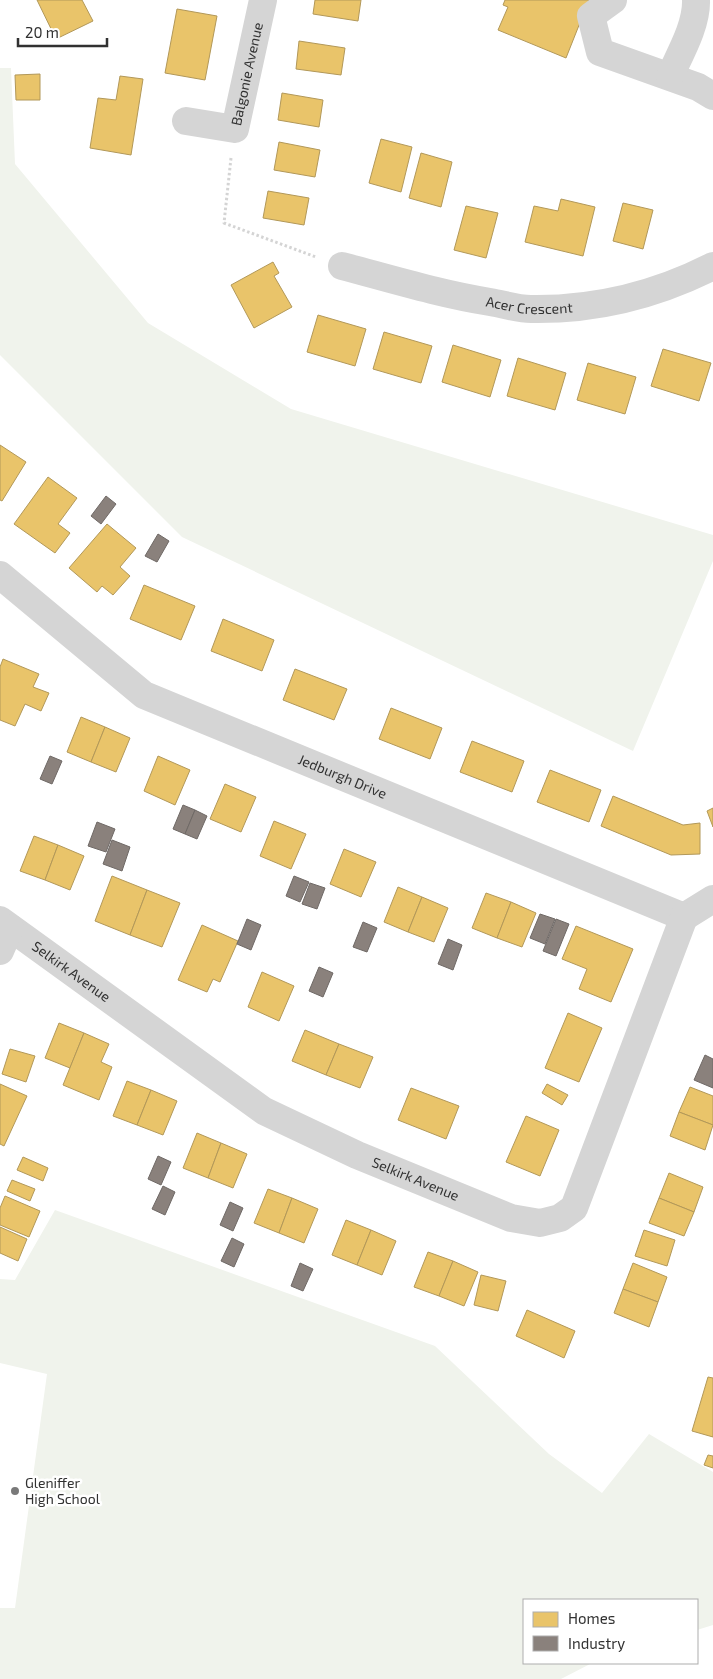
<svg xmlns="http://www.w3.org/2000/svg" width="713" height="1679" viewBox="0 0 713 1679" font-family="'Exo 2',sans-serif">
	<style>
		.green { fill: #f0f3ec }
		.homes { fill: #e9c46a; stroke: #b29859 }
		.industry { fill: #8a817c; stroke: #6f6966 }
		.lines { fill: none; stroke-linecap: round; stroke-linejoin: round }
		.path { stroke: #d4d4d4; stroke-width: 3; stroke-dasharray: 2.5 2.5; stroke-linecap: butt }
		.minor { stroke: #d5d5d5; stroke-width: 28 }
		.poi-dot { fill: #797979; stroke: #fff; stroke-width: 2 }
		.labels { text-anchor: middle; stroke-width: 5; stroke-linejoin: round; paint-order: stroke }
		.street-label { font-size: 14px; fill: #313131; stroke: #fff }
		.poi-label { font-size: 14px; fill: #313131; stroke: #fff; text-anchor: start }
	</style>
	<rect width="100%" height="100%" fill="#fff"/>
	<g class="green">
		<polygon points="0,68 11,68 15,164 148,323 291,409 713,535 713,561 633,751 182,537 0,355"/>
		<polygon points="55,1210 435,1346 549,1454 602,1493 649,1434 713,1472 713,1625 697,1630 697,1600 524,1600 524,1663 592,1663 561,1679 0,1679 0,1608 15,1608 47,1374 0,1363 0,1279 15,1280"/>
	</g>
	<g class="homes">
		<polygon points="37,0 82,0 93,21 56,39"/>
		<polygon points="315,0 361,0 358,21 313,14"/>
		<polygon points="505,0 589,0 566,58 498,30 508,7 503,5"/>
		<polygon points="177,9 217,16 205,80 165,73"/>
		<polygon points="299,41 345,48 341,75 296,69"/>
		<polygon points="40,74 40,100 16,100 15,75"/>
		<polygon points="120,76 143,79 131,155 90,148 98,98 116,100"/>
		<polygon points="282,93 323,100 319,127 278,120"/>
		<polygon points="381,139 412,147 401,192 369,183"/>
		<polygon points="279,142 320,150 315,177 274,170"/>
		<polygon points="421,153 452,162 441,207 409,198"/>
		<polygon points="268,191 309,198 304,225 263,218"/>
		<polygon points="561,199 595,207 583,256 525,242 534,206 558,211"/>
		<polygon points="623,203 653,210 643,249 613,241"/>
		<polygon points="466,206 498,213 486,258 454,250"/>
		<polygon points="273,262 279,273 274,276 292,307 254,328 231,285"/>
		<polygon points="318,315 366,329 355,366 307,352"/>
		<polygon points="384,332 432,346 421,383 373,369"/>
		<polygon points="453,345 501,360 490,397 442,382"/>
		<polygon points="663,349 711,363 699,401 651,386"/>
		<polygon points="518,358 566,373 555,410 507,396"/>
		<polygon points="588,363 636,377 625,414 577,400"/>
		<polygon points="0,445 26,462 2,501 0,500"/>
		<polygon points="48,477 77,498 58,524 70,533 55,553 14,524"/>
		<polygon points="107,524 136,548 120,567 130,576 113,595 102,586 97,592 69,568"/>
		<polygon points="144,585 195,606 181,640 130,619"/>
		<polygon points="223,619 274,640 262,671 211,651"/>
		<polygon points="3,659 39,674 33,687 49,693 41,711 25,704 15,726 0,720 0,667"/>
		<polygon points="295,669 347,689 334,720 283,700"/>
		<polygon points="391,708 442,728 430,759 379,739"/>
		<polygon points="81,717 105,727 91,762 67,752"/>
		<polygon points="105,727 130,738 116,772 91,762"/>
		<polygon points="472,741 524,761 512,792 460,772"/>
		<polygon points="158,756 190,770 175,805 144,791"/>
		<polygon points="550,770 601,790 589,822 537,802"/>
		<polygon points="225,784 256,797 241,832 210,819"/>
		<polygon points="613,796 683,825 700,823 700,854 671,855 601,826"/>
		<polygon points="713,808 713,827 707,811"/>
		<polygon points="274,821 306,834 291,869 260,856"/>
		<polygon points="34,836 58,845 45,880 20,871"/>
		<polygon points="58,845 84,856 70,890 45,880"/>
		<polygon points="344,849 376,862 361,897 330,884"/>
		<polygon points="112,876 147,890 130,935 95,921"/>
		<polygon points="398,887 422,897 408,932 384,922"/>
		<polygon points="147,890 180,903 162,947 130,935"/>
		<polygon points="486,893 511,902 497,938 472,928"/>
		<polygon points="422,897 448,908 434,942 408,932"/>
		<polygon points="511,902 536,913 522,947 497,938"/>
		<polygon points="202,925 238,941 220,982 213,979 207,992 178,980"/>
		<polygon points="576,926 633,949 611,1002 579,989 587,969 562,959"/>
		<polygon points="262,972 294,986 279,1021 248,1007"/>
		<polygon points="568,1013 602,1028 579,1082 545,1068"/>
		<polygon points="59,1023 84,1033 70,1068 45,1058"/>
		<polygon points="305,1030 339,1044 326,1075 292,1061"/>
		<polygon points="84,1033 109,1044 101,1062 112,1067 99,1100 63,1085"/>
		<polygon points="339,1044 373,1057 360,1088 326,1075"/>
		<polygon points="10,1049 35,1056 26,1082 2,1074"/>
		<polygon points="127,1081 151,1090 137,1125 113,1116"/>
		<polygon points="0,1084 27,1096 4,1146 0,1144"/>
		<polygon points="547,1084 568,1095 562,1105 542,1093"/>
		<polygon points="690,1087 713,1096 713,1125 679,1112"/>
		<polygon points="411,1088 459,1106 446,1139 398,1120"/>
		<polygon points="151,1090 177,1101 163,1135 137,1125"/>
		<polygon points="679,1112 713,1125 705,1150 670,1136"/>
		<polygon points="526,1116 559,1130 540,1176 506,1162"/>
		<polygon points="197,1133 221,1143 208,1178 183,1168"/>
		<polygon points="221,1143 247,1154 233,1188 208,1178"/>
		<polygon points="23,1157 48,1168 43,1181 17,1170"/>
		<polygon points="669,1173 703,1187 694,1212 659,1198"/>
		<polygon points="12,1180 35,1189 30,1201 7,1191"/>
		<polygon points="268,1189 292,1198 279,1233 254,1223"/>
		<polygon points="5,1196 40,1211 29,1237 0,1225 0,1208"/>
		<polygon points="292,1198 318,1209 304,1243 279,1233"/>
		<polygon points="659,1198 694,1212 684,1236 649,1223"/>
		<polygon points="346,1220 371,1230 357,1265 332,1255"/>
		<polygon points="0,1227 27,1239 18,1261 0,1253"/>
		<polygon points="371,1230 396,1241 382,1275 357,1265"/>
		<polygon points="644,1230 675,1240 667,1266 635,1256"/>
		<polygon points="428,1252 453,1261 439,1296 414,1287"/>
		<polygon points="453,1261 478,1272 464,1306 439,1296"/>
		<polygon points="633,1263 667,1277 658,1302 623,1289"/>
		<polygon points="481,1275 506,1281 498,1311 474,1305"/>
		<polygon points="623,1289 658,1302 649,1327 614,1313"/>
		<polygon points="527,1310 575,1331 564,1358 516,1336"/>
		<polygon points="708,1377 713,1378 713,1437 692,1431"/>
		<polygon points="708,1455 713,1456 713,1468 704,1465"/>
	</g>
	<g class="industry">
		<polygon points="106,496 116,504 101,524 91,516"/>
		<polygon points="158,534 169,541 157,562 145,556"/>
		<polygon points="50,756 62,761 52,784 40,779"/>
		<polygon points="183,805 195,810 185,834 173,829"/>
		<polygon points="195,810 207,816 197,839 185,834"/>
		<polygon points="97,822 115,829 106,852 88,846"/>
		<polygon points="112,840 130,847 122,871 103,864"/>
		<polygon points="294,876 309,882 300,902 286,896"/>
		<polygon points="310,883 325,888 317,909 302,904"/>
		<polygon points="540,914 555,919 545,944 530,938"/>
		<polygon points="247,919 261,925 251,950 237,944"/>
		<polygon points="556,919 569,924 556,956 543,951"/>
		<polygon points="363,922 377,928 367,952 353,947"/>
		<polygon points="448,939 462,945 453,970 438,964"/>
		<polygon points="319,967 333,973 323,997 309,991"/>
		<polygon points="705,1055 713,1059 713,1088 694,1080"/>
		<polygon points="158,1156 171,1162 161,1185 148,1179"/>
		<polygon points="163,1186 175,1192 165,1215 152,1209"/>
		<polygon points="230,1202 243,1208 233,1231 220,1225"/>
		<polygon points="232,1238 244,1244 234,1267 221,1261"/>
		<polygon points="300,1263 313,1269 303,1291 291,1286"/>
	</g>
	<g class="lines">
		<polyline class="path" points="231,158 224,223 316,257"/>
		<g class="minor">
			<polyline points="613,0 591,16 600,52 698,87 713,96"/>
			<path d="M670,76C680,54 697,25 696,0"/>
			<path id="s1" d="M186,121L235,129L263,0"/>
			<path id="s2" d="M342,266C391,279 440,294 490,302C503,304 517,309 531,309C596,310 656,295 713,266"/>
			<path id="s3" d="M0,575L144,695L684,917L713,899"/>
			<path id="s4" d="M0,920L264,1111L357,1155L511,1218L540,1223L560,1218L574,1208L684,917"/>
			<polyline points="0,951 10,928"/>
		</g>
	</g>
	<circle class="poi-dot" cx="15" cy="1491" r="5"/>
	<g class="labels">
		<g class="street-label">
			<text dy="5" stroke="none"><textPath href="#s1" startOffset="106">Balgonie Avenue</textPath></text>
			<text dy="5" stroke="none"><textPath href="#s2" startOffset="192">Acer Crescent</textPath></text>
			<text dy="5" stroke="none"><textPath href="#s3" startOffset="402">Jedburgh Drive</textPath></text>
			<text dy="5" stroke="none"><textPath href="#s4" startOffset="88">Selkirk Avenue</textPath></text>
			<text dy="5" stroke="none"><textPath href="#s4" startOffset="492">Selkirk Avenue</textPath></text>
		</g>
		<g class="poi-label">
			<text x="25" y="1488">Gleniffer<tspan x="25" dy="16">High School</tspan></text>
		</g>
	</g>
	<rect x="523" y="1599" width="175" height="65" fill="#ffffff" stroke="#adadad"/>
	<rect x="533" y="1612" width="25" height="15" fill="#e9c46a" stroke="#adadad"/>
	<text x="568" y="1624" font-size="15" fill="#313131">Homes</text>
	<rect x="533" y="1636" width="25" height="15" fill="#8a817c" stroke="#adadad"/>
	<text x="568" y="1649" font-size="15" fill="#313131">Industry</text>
	<path d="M18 38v8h89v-8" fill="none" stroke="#313131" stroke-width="2.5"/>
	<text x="25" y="38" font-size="15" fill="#313131" stroke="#ffffff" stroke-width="4" paint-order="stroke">20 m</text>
</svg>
